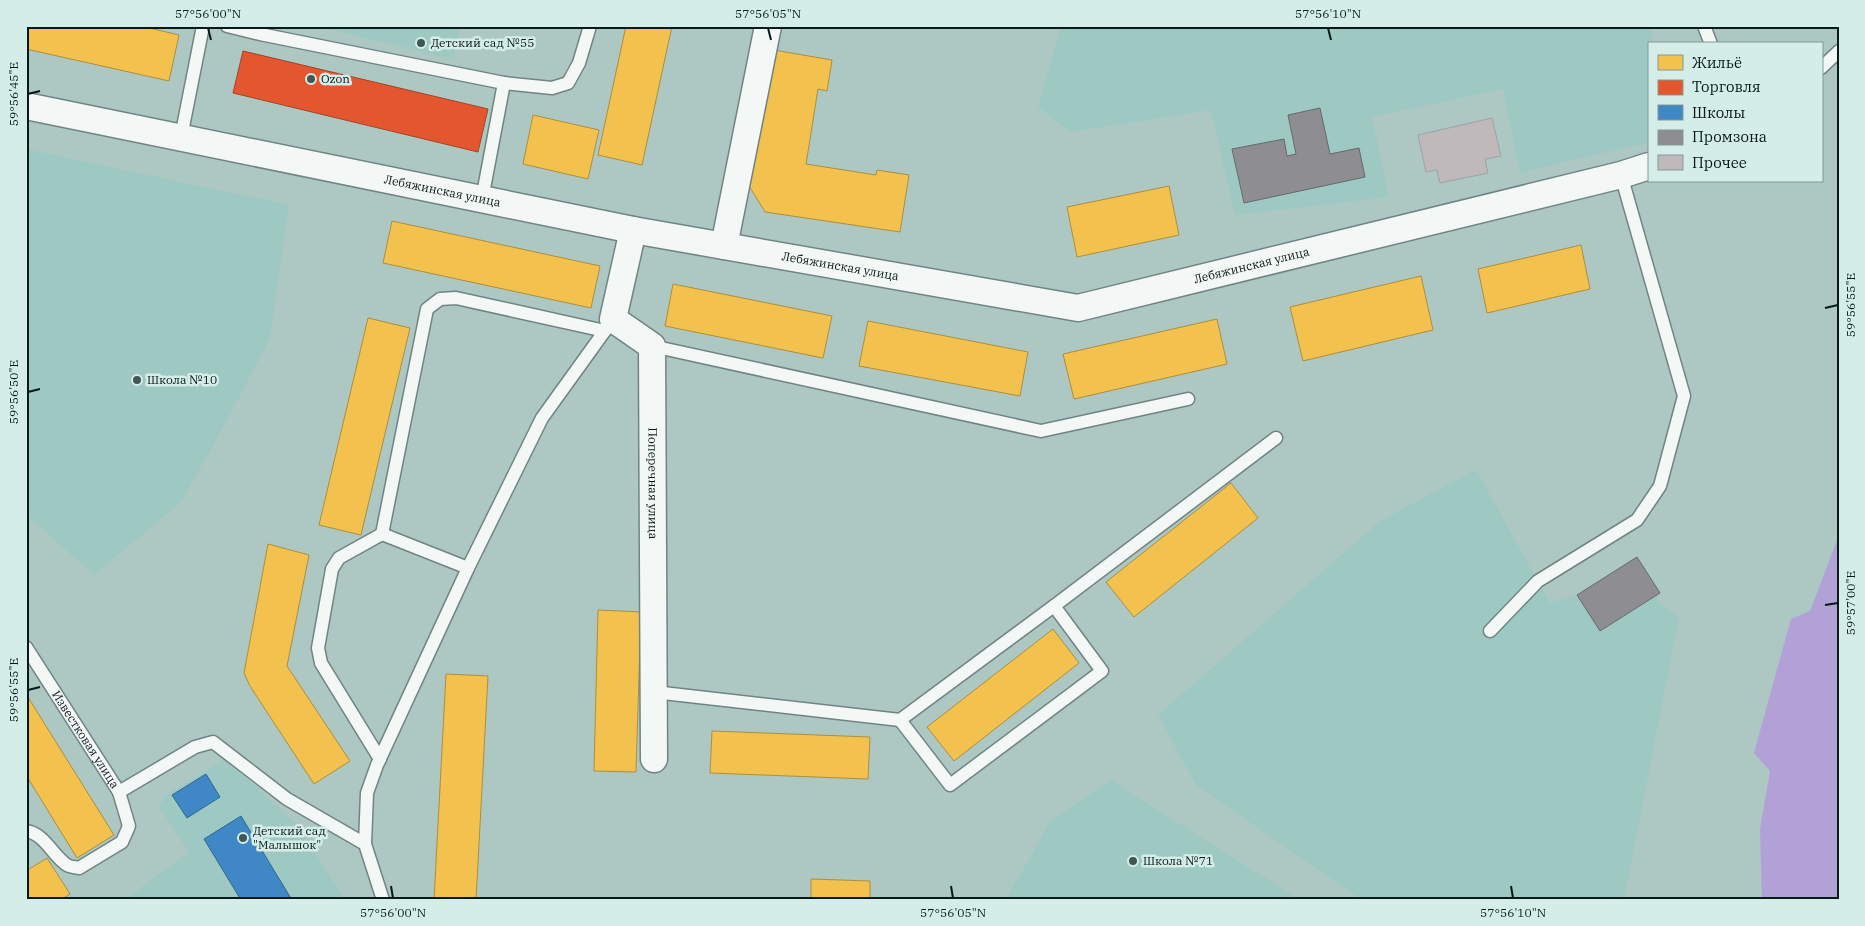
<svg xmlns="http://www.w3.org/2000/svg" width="1865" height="926" viewBox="0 0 1865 926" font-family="'IBM Plex Serif',serif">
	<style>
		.built { fill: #9ec9c2 }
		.water { fill: #b1a1d7 }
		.homes { fill: #f2c14e; stroke: #ac8f3e }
		.shops { fill: #e4572e; stroke: #a24527 }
		.schools { fill: #3f88c5; stroke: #2e6791 }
		.industry { fill: #8d8d92; stroke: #656a6d }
		.building { fill: #bfb9bc; stroke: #9ea2a2 }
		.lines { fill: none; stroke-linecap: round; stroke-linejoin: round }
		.lane-casing { stroke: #708582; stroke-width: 15 }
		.street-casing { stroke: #708582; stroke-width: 29 }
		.lane { stroke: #f3f7f6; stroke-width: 12 }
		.street { stroke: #f3f7f6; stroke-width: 26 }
		.ticks { fill: none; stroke: #081a18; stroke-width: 2 }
		.poi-dot { fill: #425754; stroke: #d5ede9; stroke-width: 2 }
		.labels { text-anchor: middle; stroke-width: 5; stroke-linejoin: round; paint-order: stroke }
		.poi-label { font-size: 12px; fill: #081a18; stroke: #d5ede9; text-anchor: start }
		.street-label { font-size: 12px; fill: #081a18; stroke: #d5ede9 }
		.neatline { fill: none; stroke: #081a18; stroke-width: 2 }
		.ticks-label { font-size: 12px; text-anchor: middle; fill: #081a18 }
	</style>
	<rect width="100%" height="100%" fill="#adc7c3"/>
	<g class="built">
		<polygon points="317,26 461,26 453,59"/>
		<polygon points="1061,26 1650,26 1654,44 1649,44 1649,142 1520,173 1503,89 1372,117 1389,197 1235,215 1211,110 1071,132 1038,107"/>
		<polygon points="26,149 289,205 270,338 226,422 181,502 94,575 26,514"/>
		<polygon points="1476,470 1550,603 1577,595 1637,557 1660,593 1656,600 1679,617 1624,900 1362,900 1196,785 1158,715 1380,521"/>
		<polygon points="225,759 297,825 345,900 124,900 189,852 159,807 166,795"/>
		<polygon points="1110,780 1300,900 1006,900 1050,822"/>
	</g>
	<polygon class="water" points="1839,535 1839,900 1762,900 1760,829 1770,771 1754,753 1791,619 1810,611"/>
	<g class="homes">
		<polygon points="26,26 141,26 179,35 169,81 26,49"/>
		<polygon points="626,26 672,26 642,165 598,155"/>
		<polygon points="768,49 832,60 827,91 818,89 806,164 876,175 877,170 909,175 900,232 765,212 746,181"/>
		<polygon points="533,115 599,130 588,179 523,164"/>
		<polygon points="1169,186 1179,235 1077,257 1067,207"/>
		<polygon points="392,221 600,266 591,308 383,263"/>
		<polygon points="1581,245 1590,289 1487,313 1478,269"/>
		<polygon points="1421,276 1433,330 1303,361 1290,307"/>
		<polygon points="673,284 832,316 823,358 665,326"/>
		<polygon points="368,318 410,328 361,535 319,525"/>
		<polygon points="1217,319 1227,364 1074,399 1063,354"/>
		<polygon points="868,321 1028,352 1020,396 859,366"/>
		<polygon points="1231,483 1258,518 1134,617 1106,582"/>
		<polygon points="268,544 309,555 287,666 350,761 314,784 250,686 244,673"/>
		<polygon points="598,610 641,612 636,772 594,771"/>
		<polygon points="1053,629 1079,663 954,761 927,727"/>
		<polygon points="446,674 488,676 476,900 434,900"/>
		<polygon points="26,694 114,835 77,858 26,775"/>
		<polygon points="712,731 870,737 868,779 710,773"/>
		<polygon points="47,858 70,894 61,900 26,900 26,871"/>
		<polygon points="811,879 870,881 870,900 811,900"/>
	</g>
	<polygon class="shops" points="243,51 488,109 478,152 233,93"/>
	<g class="schools">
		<polygon points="206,774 220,797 187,818 172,795"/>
		<polygon points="241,816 292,900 241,900 204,839"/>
	</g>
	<g class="industry">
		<polygon points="1320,108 1330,154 1359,148 1365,177 1244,203 1232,149 1284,139 1287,156 1296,154 1288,115"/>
		<polygon points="1637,557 1660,593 1600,631 1577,595"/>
	</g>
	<polygon class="building" points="1492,118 1501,156 1485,159 1488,173 1440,183 1437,170 1426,172 1418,135"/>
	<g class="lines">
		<defs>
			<g id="lane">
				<polyline points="227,26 260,34 504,83 552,88 568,83 579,63 590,26"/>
				<polyline points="1704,26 1711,44"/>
				<polyline points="1821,68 1839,51"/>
				<polyline points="181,137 203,26"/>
				<polyline points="482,199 504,83"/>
				<polyline points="652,346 1041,431 1188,399"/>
				<polyline points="382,534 468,568"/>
				<polyline points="1490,631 1538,581 1637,520 1660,486 1684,396 1621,175"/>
				<path id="s1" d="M26,647L119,792L195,747L213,742L287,799L365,844L383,900"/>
				<polyline points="654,692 900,720 1054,606 1276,438"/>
				<polyline points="900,720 950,785 1102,671 1054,606"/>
				<polyline points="380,759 321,663 318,648 332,569 339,558 382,534 427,309 440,299 456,298 605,331"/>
				<path d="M26,831C44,833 53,856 67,865C70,867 75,867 79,868L122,842L129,826L119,792"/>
				<polyline points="365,844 367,793 377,765 468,568 542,418 609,325"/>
			</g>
			<g id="street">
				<path id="s2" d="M26,106L633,230L1078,308L1621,175L1649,166"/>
				<path id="s3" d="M633,230L613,319L652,346L654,759"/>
				<polyline points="724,246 768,26"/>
			</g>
		</defs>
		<use href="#lane" class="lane-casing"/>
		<use href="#street" class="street-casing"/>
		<use href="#lane" class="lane"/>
		<use href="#street" class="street"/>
	</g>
	<path class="ticks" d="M208,28L211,40M768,28L771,40M1328,28L1331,40M28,94L40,91M1825,308L1838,305M28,392L40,389M1825,605L1838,603M28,690L40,687M391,886L393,898M951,886L953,898M1511,886L1513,898"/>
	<g class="poi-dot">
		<circle cx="421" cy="43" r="5"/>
		<circle cx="311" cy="79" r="5"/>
		<circle cx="137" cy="380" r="5"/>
		<circle cx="243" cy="838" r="5"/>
		<circle cx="1133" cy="861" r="5"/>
	</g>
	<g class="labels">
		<g class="poi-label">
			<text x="431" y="47">Детский сад №55</text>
			<text x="321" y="83">Ozon</text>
			<text x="147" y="384">Школа №10</text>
			<text x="253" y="835">Детский сад<tspan x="253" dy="14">"Малышок"</tspan></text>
			<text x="1143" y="865">Школа №71</text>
		</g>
		<g class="street-label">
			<text dy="4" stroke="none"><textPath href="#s2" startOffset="425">Лебяжинская улица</textPath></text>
			<text dy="4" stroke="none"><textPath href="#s2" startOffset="1250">Лебяжинская улица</textPath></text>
			<text dy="4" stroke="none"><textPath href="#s2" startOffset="830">Лебяжинская улица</textPath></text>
			<text dy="4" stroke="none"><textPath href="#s3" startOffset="276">Поперечная улица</textPath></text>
			<text dy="4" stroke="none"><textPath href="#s1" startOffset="110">Известковая улица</textPath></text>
		</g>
	</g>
	<rect width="1865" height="926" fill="none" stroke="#d5ede9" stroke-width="55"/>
	<rect x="1648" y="42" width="175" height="140" fill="#d5ede9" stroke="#839995"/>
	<rect x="1658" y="55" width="25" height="15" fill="#f2c14e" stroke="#839995"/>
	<text x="1692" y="68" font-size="15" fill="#081a18">Жильё</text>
	<rect x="1658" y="80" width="25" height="15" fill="#e4572e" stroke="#839995"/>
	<text x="1692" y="92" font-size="15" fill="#081a18">Торговля</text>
	<rect x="1658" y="105" width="25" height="15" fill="#3f88c5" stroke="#839995"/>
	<text x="1692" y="118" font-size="15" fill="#081a18">Школы</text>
	<rect x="1658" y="130" width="25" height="15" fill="#8d8d92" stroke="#839995"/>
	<text x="1692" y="142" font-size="15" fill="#081a18">Промзона</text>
	<rect x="1658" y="155" width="25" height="15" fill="#bfb9bc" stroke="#839995"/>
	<text x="1692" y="168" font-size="15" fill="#081a18">Прочее</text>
	<rect x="28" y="28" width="1810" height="870" class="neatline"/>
	<g class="ticks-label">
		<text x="208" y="18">57°56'00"N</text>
		<text x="768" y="18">57°56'05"N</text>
		<text x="1328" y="18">57°56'10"N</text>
		<text transform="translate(14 94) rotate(-90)" y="4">59°56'45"E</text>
		<text transform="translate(1851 305) rotate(-90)" y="4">59°56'55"E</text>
		<text transform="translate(14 392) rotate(-90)" y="4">59°56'50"E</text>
		<text transform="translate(1851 603) rotate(-90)" y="4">59°57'00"E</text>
		<text transform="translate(14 690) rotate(-90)" y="4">59°56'55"E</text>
		<text x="393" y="917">57°56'00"N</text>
		<text x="953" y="917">57°56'05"N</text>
		<text x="1513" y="917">57°56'10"N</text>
	</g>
</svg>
